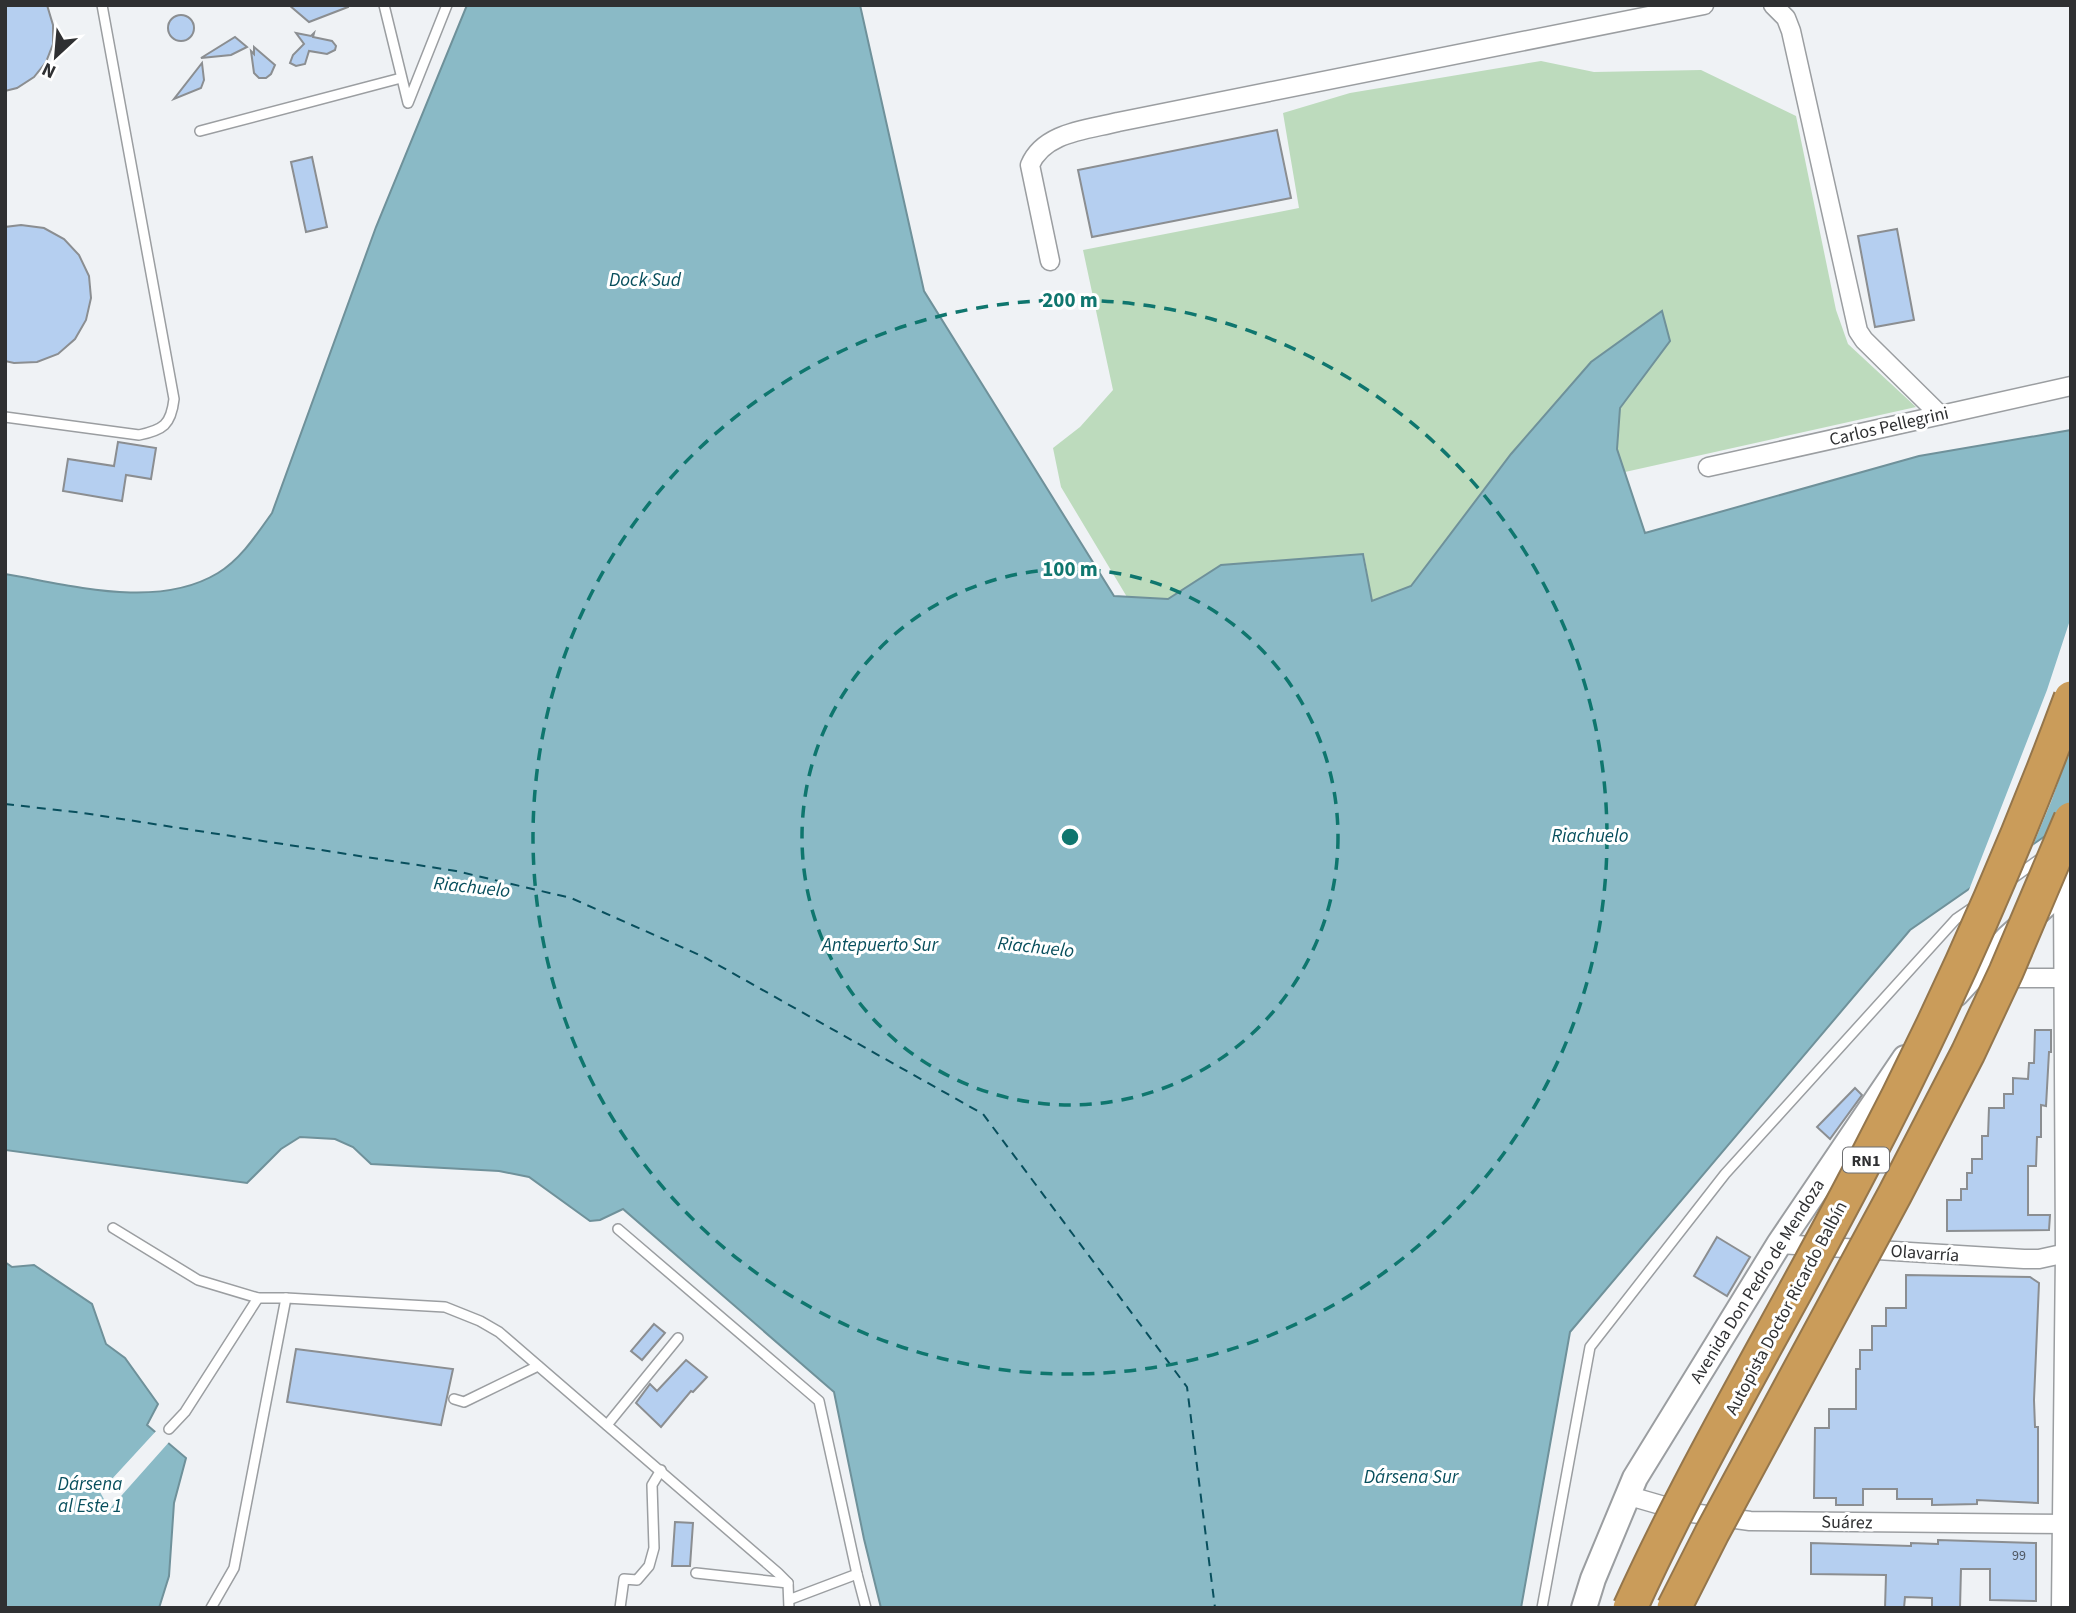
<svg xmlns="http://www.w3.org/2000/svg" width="2076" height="1613" viewBox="0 0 2076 1613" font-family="'Source Sans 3',sans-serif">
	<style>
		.green { fill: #bddbbd }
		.water { fill: #8abac6; stroke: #6f919a; stroke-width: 2 }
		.pier { fill: #eff2f5 }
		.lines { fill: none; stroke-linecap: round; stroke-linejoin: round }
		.ferry { stroke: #084f5d; stroke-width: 2; stroke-dasharray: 9 7; stroke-linecap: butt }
		.building { fill: #b5cff0; stroke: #8b8e91; stroke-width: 2 }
		.service-casing { stroke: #9b9ea1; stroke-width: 12 }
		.minor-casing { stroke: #9b9ea1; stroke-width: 21 }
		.secondary-casing { stroke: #9b9ea1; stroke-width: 28 }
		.service { stroke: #fff; stroke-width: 9 }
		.minor { stroke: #fff; stroke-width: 18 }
		.secondary { stroke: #fff; stroke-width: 24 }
		.motorway-bridge-casing { stroke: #94764c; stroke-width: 37; stroke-linecap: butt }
		.motorway-bridge { stroke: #ca9c5a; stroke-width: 33 }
		.ring { fill: none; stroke: #0f766e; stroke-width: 3.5; stroke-dasharray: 12 9 }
		.labels { text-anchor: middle; stroke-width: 6; stroke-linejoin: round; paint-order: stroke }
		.number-label { font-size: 14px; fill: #505862 }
		.shield { fill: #fff; stroke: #6d6e70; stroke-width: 2 }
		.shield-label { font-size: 16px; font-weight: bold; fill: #2f3032 }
		.street-label { font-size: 18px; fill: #2f3032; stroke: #fff }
		.water-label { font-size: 19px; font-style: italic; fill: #084f5d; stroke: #fff }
		.centre { fill: #0f766e; stroke: #fff; stroke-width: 3.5 }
		.ring-label { font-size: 21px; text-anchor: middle; font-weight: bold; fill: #0f766e; stroke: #fff; stroke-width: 6; stroke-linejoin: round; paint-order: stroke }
	</style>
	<rect width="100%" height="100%" fill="#eff2f5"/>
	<polygon class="green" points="1541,61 1594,72 1701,70 1796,116 1836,310 1848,344 1916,407 1625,472 1617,449 1620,408 1670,341 1661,311 1591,362 1511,454 1411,586 1372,601 1364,554 1221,565 1168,599 1127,597 1061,487 1053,448 1080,427 1113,390 1083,250 1299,208 1283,113 1350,93"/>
	<g class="water">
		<path d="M467,5H860L924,291L1114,596L1168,599L1221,565L1363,554L1372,601L1411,586L1511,454L1591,362L1662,311L1670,341L1620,408L1617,449L1645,533L1919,456L2071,430V818L1910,930L1570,1332L1521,1608H881L864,1539L834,1392L623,1209L600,1220L590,1221L529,1177L499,1171L371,1164L353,1147L335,1139L300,1137L281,1149L247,1183L5,1150V574C71,585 157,610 218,573C241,559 257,534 272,513L376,227Z"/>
		<polygon points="5,1262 12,1267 34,1265 92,1304 106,1344 125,1358 158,1404 147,1425 186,1458 174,1503 169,1576 159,1608 5,1608"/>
	</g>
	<g class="pier">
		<polygon points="2071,617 2071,747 2051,802 2031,850 1967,895 2047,690"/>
		<polygon points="157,1430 170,1441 106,1513 100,1508 105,1501 100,1492"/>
	</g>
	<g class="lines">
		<polyline class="ferry" points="5,804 83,813 456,871 571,898 704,957 983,1114 1187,1387 1215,1608"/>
	</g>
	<g class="building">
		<polygon points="5,5 47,5 53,25 53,44 46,62 34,77 17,88 5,91"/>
		<polygon points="289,5 348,5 348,7 309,22"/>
		<circle cx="181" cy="28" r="13"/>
		<polygon points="296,33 311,36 314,33 313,37 332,41 336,46 335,50 327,54 309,51 305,64 296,66 290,63 293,55 304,44"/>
		<polygon points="235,37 247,47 231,55 201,58"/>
		<polygon points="254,47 275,65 271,74 266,78 259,78 254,73 251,51 254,54"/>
		<polygon points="202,63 204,80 201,88 174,99"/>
		<polygon points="1277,130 1291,198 1092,237 1078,170"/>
		<polygon points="312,157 327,227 306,232 291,162"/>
		<polygon points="21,225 44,228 64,239 79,255 89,276 91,298 86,320 75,339 58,354 37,362 14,363 5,361 5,227"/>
		<polygon points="1897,229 1914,320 1875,327 1858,236"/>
		<polygon points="118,442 156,448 151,479 126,475 122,501 63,491 68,459 114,466"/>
		<polygon points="2035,1030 2051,1030 2051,1052 2049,1052 2046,1106 2041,1105 2041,1137 2037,1137 2036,1166 2028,1166 2028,1215 2050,1215 2049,1230 1947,1231 1947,1200 1961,1200 1961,1189 1967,1189 1967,1173 1972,1173 1972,1159 1982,1159 1982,1136 1988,1136 1989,1108 2004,1108 2004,1094 2013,1094 2013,1078 2028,1079 2029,1063 2034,1063"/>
		<polygon points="1855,1088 1862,1095 1830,1139 1817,1127"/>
		<polygon points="1717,1237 1750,1257 1727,1296 1694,1276"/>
		<polygon points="1906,1275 2030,1277 2039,1283 2034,1400 2035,1427 2038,1427 2038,1503 1977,1500 1977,1504 1932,1505 1932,1499 1897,1499 1897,1489 1863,1489 1863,1505 1836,1505 1836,1498 1814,1498 1815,1428 1829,1428 1829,1409 1856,1409 1856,1369 1860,1369 1860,1350 1872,1350 1872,1326 1886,1326 1886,1308 1906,1308"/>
		<polygon points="654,1324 665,1333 642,1360 631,1351"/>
		<polygon points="296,1349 453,1369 441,1425 287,1402"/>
		<polygon points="686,1360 707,1377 693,1392 691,1391 661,1427 636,1403 650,1384 657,1391"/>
		<polygon points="675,1522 693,1523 690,1566 672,1566"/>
		<polygon points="1938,1540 2036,1543 2036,1601 1990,1600 1990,1569 1961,1569 1960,1608 1932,1608 1932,1598 1905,1597 1904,1608 1885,1608 1886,1575 1811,1574 1811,1543 1911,1546 1911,1543 1938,1544"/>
	</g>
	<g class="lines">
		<defs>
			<g id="service">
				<polyline points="384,5 408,103 447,5"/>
				<polyline points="200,131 401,78"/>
				<path d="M5,417L139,435C163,430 171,425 174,399L102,5"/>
				<polyline points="2009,881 2044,856"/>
				<polyline points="113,1228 198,1280 258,1298 286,1298"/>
				<polyline points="618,1229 819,1401 857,1574 791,1599"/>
				<polyline points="454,1399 464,1402 538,1366"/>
				<polyline points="607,1425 678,1338"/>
				<polyline points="169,1429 185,1412 258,1298"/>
				<polyline points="696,1573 788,1583"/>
				<polyline points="857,1574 866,1608"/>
				<polyline points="211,1608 234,1568 286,1298 445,1307 480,1321 499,1332 778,1573 788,1583 789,1608"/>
				<polyline points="620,1608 624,1579 637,1580 649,1566 654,1548 652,1485 661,1470"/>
				<polyline points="1542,1608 1590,1347 1725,1174 1956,919 1975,906"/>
			</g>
			<g id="minor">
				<polyline points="1773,5 1786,18 1791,31 1858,331 1864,340 1940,415"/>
				<path d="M1050,261L1030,165C1044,132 1087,130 1118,122L1704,5"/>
				<polyline points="1708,467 2071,386"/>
				<polyline points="1997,978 2071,978"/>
				<polyline points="1779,1244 2024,1259 2039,1259 2071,1252"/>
				<polyline points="1626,1495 1685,1512 1750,1521 2071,1524"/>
				<polyline points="2061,1608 2065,1253 2063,889"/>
			</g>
			<g id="secondary">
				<polyline points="1956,994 2008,938 2071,882"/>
				<polyline points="1584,1608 1593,1579 1635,1478 1779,1244 1905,1058"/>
			</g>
		</defs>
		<use href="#service" class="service-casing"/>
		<use href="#minor" class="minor-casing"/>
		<use href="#secondary" class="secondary-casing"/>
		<use href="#service" class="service"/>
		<use href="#minor" class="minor"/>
		<use href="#secondary" class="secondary"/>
		<defs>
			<g id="motorway-bridge">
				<path d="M1630,1608C1698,1458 1786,1314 1862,1167C1942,1015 2011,860 2071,698"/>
				<polyline points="1674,1608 1712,1533 1895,1194 1968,1053 2006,972 2071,819"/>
			</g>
		</defs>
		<use href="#motorway-bridge" class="motorway-bridge-casing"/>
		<use href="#motorway-bridge" class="motorway-bridge"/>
	</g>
	<g class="ring">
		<circle cx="1070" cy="837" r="268"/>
		<circle cx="1070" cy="837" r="537"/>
	</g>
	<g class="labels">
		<g class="number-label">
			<text x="2019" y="1560">99</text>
		</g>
		<rect class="shield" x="1843" y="1147.5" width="46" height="25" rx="5"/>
		<g class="shield-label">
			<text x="1866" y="1166">RN1</text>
		</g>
		<g class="street-label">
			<text transform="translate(1889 426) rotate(-13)" y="6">Carlos Pellegrini</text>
			<text transform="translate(1925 1253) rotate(4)" y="6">Olavarría</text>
			<text transform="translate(1757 1281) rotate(-58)" y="6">Avenida Don Pedro de Mendoza</text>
			<text transform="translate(1786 1308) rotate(-62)" y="6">Autopista Doctor Ricardo Balbín</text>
			<text transform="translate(1847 1522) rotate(1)" y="6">Suárez</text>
		</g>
		<g class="water-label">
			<text x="645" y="286">Dock Sud</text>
			<text x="1590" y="842">Riachuelo</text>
			<text transform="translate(472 886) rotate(6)" y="7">Riachuelo</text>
			<text x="880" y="951">Antepuerto Sur</text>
			<text transform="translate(1036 946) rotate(6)" y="7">Riachuelo</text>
			<text x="1411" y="1483">Dársena Sur</text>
			<text x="90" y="1490">Dársena<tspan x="90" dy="22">al Este 1</tspan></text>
		</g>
	</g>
	<circle cx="1070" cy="837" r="10" class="centre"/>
	<g class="ring-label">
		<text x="1070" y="307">200 m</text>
		<text x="1070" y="576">100 m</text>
	</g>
	<rect width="2076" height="1613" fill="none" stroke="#2f3032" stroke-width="14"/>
	<g transform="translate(56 56) rotate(206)" stroke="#ffffff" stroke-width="5" paint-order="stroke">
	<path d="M0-5L12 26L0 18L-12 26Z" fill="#2f3032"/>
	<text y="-10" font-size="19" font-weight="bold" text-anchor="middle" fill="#2f3032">N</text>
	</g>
</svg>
